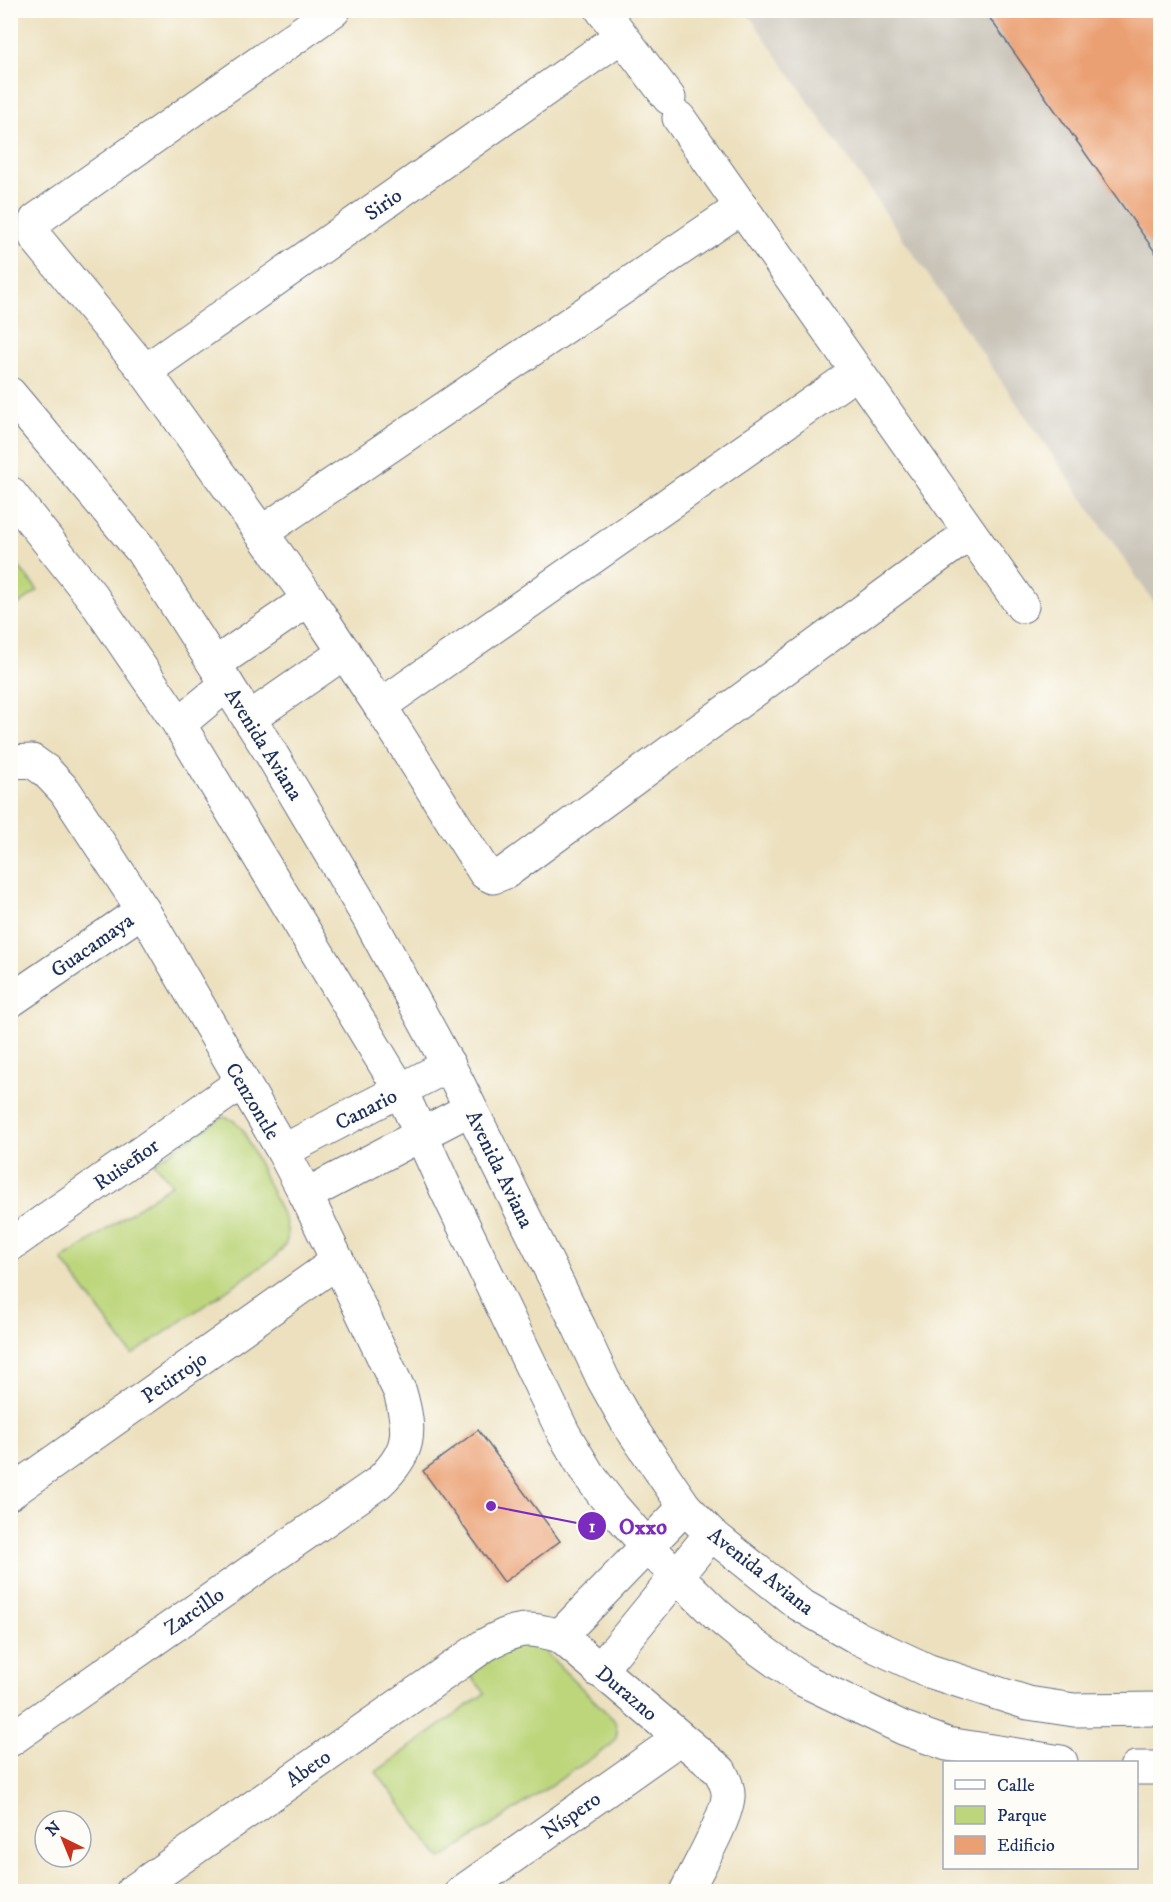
<svg xmlns="http://www.w3.org/2000/svg" width="1171" height="1902" viewBox="0 0 1171 1902" font-family="'IM FELL DW Pica',serif">
	<style>
		.industrial { fill: #c9c3b8 }
		.green { fill: #bdd67b; stroke: #6c826c; stroke-width: 1.5 }
		.building { fill: #eba073 }
		.lines { fill: none; stroke-linecap: round; stroke-linejoin: round }
		.minor-casing { stroke: #646d80; stroke-width: 35 }
		.minor { stroke: #fff; stroke-width: 33 }
		.labels { text-anchor: middle; stroke-width: 4.5; stroke-linejoin: round; paint-order: stroke }
		.street-label { font-size: 21px; fill: #1b2f5e; stroke: #fdfcf7 }
		.leader { fill: none; stroke: #7b2cbf; stroke-width: 2 }
		.callout-dot { fill: #7b2cbf; stroke: #fdfcf7; stroke-width: 2 }
		.mark-label { font-size: 18px; text-anchor: middle; font-weight: bold; fill: #fff }
		.callout-label { font-size: 22px; text-anchor: middle; font-weight: bold; fill: #7b2cbf; stroke: #fdfcf7; stroke-width: 4.5; stroke-linejoin: round; paint-order: stroke }
	</style>
	<rect width="100%" height="100%" fill="#fdfcf7"/>
	<filter id="ink" filterUnits="userSpaceOnUse"><feTurbulence type="fractalNoise" baseFrequency=".0167" numOctaves="2"/><feDisplacementMap in="SourceGraphic" scale="12" xChannelSelector="R" yChannelSelector="G"/><feConvolveMatrix kernelMatrix="1 2 1 2 8 2 1 2 1" color-interpolation-filters="sRGB"/></filter>
	<filter id="wash" filterUnits="userSpaceOnUse"><feTurbulence type="fractalNoise" baseFrequency=".008" numOctaves="4" result="noise"/><feDisplacementMap in="SourceGraphic" scale="24" xChannelSelector="R" yChannelSelector="G"/><feGaussianBlur stdDeviation="1.35" result="paint"/><feColorMatrix in="noise" values="0 0 0 0 0 0 0 0 0 0 0 0 0 0 0 0 0 1.4 0 .05"/><feComposite in="paint" operator="in"/></filter>
	<g filter="url(#wash)">
		<rect width="100%" height="100%" fill="#ece0be"/>
		<polygon class="industrial" points="746,11 1160,11 1160,611"/>
		<g class="green">
			<polygon points="10,556 38,590 11,610 10,610"/>
			<path d="M222,1117C233,1119 238,1122 244,1132L285,1221C290,1239 288,1243 275,1257L132,1355L62,1260L172,1184L154,1163Z"/>
			<path d="M511,1644H537L614,1720C619,1729 618,1739 610,1746L441,1859L376,1772L485,1693L470,1675Z"/>
		</g>
		<g id="blocks">
			<g class="building">
				<polygon points="984,10 1160,10 1160,259"/>
				<polygon points="478,1430 560,1541 504,1582 423,1471"/>
			</g>
		</g>
	</g>
	<g filter="url(#ink)">
		<use href="#blocks" fill-opacity="0" stroke="#646d80" stroke-width="1.5"/>
		<g class="lines">
			<defs>
				<g id="minor">
					<polyline points="334,10 36,220 36,238 145,371 309,599 380,706 485,873 493,877 506,872 970,533"/>
					<polyline points="602,10 669,98"/>
					<polyline points="679,118 1022,606"/>
					<polyline points="145,371 620,37"/>
					<polyline points="10,394 142,551 269,750 367,915 457,1081 579,1327 603,1379 627,1422 685,1507 711,1534 799,1604 858,1638 929,1671 1028,1703 1074,1710 1160,1709"/>
					<polyline points="10,493 93,598 179,724 401,1091 443,1183 564,1434 588,1474 613,1507 647,1546 717,1615 752,1644 801,1679 903,1728 947,1744 1061,1762"/>
					<polyline points="261,533 742,207"/>
					<polyline points="215,664 309,599"/>
					<polyline points="380,706 857,372"/>
					<polyline points="250,718 345,652"/>
					<polyline points="179,724 227,684"/>
					<path d="M10,762L32,761L46,771L65,791L143,910L283,1151L306,1195L400,1392C412,1434 410,1453 378,1483L10,1740"/>
					<polyline points="10,1001 143,910"/>
					<polyline points="283,1151 449,1065"/>
					<polyline points="306,1195 470,1109"/>
					<polyline points="10,1245 242,1082"/>
					<polyline points="10,1493 338,1261"/>
					<polyline points="560,1636 685,1507"/>
					<polyline points="599,1671 711,1534"/>
					<polyline points="1136,1768 1160,1768"/>
					<path d="M132,1892L485,1645C517,1628 525,1626 560,1636L720,1771C724,1779 729,1788 728,1797C726,1820 697,1869 686,1892"/>
					<polyline points="462,1892 680,1738"/>
				</g>
			</defs>
			<use href="#minor" class="minor-casing"/>
			<use href="#minor" class="minor"/>
		</g>
	</g>
	<g class="labels">
		<g class="street-label">
			<text transform="translate(383 204) rotate(-35)" y="7">Sirio</text>
			<text transform="translate(264 744) rotate(58)" y="7">Avenida Aviana</text>
			<text transform="translate(92 945) rotate(-35)" y="7">Guacamaya</text>
			<text transform="translate(253 1101) rotate(59)" y="7">Cenzontle</text>
			<text transform="translate(366 1109) rotate(-27)" y="7">Canario</text>
			<text transform="translate(126 1164) rotate(-35)" y="7">Ruiseñor</text>
			<text transform="translate(500 1169) rotate(64)" y="7">Avenida Aviana</text>
			<text transform="translate(174 1377) rotate(-35)" y="7">Petirrojo</text>
			<text transform="translate(761 1571) rotate(38)" y="7">Avenida Aviana</text>
			<text transform="translate(194 1611) rotate(-35)" y="7">Zarcillo</text>
			<text transform="translate(627 1693) rotate(40)" y="7">Durazno</text>
			<text transform="translate(308 1768) rotate(-35)" y="7">Abeto</text>
			<text transform="translate(571 1815) rotate(-35)" y="7">Níspero</text>
		</g>
	</g>
	<path class="leader" d="M491 1506L592 1526"/>
	<g class="callout-dot">
		<circle cx="491" cy="1506" r="6"/>
		<circle cx="592" cy="1526" r="15"/>
	</g>
	<g class="mark-label">
		<text x="592" y="1532">1</text>
	</g>
	<g class="callout-label">
		<text x="643" y="1534">Oxxo</text>
	</g>
	<rect width="1171" height="1902" fill="none" stroke="#fdfcf7" stroke-width="36"/>
	<rect x="943" y="1761" width="195" height="108" fill="#fdfcf7" stroke="#a3aaba" stroke-width="1.5"/>
	<rect x="955" y="1780" width="30" height="9" fill="#ffffff" stroke="#a3aaba" stroke-width="1.5"/>
	<text x="997" y="1791" font-size="18" fill="#1b2f5e">Calle</text>
	<rect x="955" y="1806" width="30" height="18" fill="#bdd67b" stroke="#a3aaba" stroke-width="1.5"/>
	<text x="997" y="1821" font-size="18" fill="#1b2f5e">Parque</text>
	<rect x="955" y="1836" width="30" height="18" fill="#eba073" stroke="#a3aaba" stroke-width="1.5"/>
	<text x="997" y="1851" font-size="18" fill="#1b2f5e">Edificio</text>
	<g transform="translate(63 1839) rotate(317)"><circle r="28" fill="#fdfcf7" stroke="#a3aaba" stroke-width="1.5"/>
	<path d="M0-4.5L10 22L0 15L-10 22Z" fill="#c8321e"/>
	<text y="-9" font-size="16" font-weight="bold" text-anchor="middle" fill="#1b2f5e">N</text>
	</g>
</svg>
